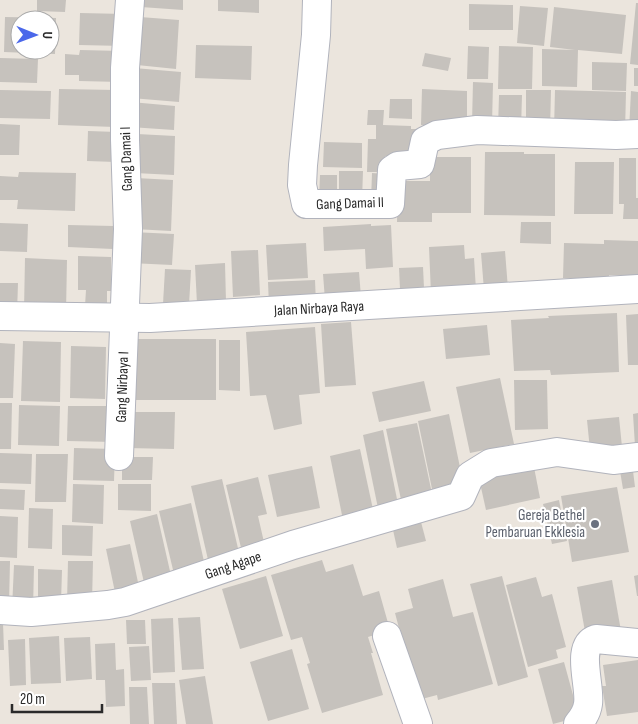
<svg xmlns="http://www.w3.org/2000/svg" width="638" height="724" viewBox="0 0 638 724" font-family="'Sofia Sans Condensed',sans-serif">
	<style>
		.building { fill: #c6c2bd; fill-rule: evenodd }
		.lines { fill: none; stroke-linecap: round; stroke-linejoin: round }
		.minor-casing { stroke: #b1b3bc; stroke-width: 30 }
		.minor { stroke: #fff; stroke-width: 28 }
		.worship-dot { fill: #6b7280; stroke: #fff; stroke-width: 2 }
		.labels { text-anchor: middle; stroke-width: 4.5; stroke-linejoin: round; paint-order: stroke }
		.street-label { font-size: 15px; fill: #2a2a2a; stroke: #fff }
		.worship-label { font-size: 15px; fill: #5b616d; stroke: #fff; text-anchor: end }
	</style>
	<rect width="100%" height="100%" fill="#ebe5dd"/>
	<g class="building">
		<polygon points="37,0 66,0 65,12 37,11"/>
		<polygon points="141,0 183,0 183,10 141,7"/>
		<polygon points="218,0 259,0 259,13 218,11"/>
		<polygon points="636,3 638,3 638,65 630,64"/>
		<polygon points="469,4 513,5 513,30 469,30"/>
		<polygon points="520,6 548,8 544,46 517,43"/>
		<polygon points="554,7 626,15 622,54 578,50 577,87 542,86 542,49 575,50 550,47"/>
		<polygon points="80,13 125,14 124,46 79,45"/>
		<path d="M5,17L56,18L55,54L4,52ZM20,20H50V50H20Z"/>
		<polygon points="140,17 179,20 176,69 137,65"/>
		<polygon points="196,45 252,46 251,80 195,78"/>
		<polygon points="468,46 489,47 488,79 467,79"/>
		<polygon points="499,46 533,47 532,89 498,89"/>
		<polygon points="80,50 122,51 121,82 79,81 79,75 65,75 65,54 79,55"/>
		<polygon points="425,53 451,58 448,71 422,66"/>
		<polygon points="0,58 38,59 37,83 0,82"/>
		<polygon points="592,62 627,63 626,91 592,90"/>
		<polygon points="134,68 181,72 179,102 131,98"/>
		<rect x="634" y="68" width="4" height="18"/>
		<polygon points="473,82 493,83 492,124 472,123"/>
		<polygon points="59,89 116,90 115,127 58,125"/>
		<polygon points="422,89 467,91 467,126 421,125"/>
		<polygon points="0,90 51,91 50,119 0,118"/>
		<polygon points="526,90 551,90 550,130 526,130"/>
		<polygon points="555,90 626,92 625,132 554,131"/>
		<polygon points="631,91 638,92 638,131 629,131"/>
		<polygon points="499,95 522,95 521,129 498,128"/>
		<polygon points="390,99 412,99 412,119 389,118"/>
		<polygon points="131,102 175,106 174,130 130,127"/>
		<polygon points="368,110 384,110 383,125 411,126 411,129 422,129 411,145 411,136 410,156 385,156 385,172 367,172 368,139 376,139 376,125 367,125"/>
		<polygon points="0,124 20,125 19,155 0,155"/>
		<polygon points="88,131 117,132 116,162 87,161"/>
		<polygon points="137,134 175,136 174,175 135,173"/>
		<polygon points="324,142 362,143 362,168 323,167"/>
		<polygon points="485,152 524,152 524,154 555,154 555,216 484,215"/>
		<polygon points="430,157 471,157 471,213 432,213 432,222 397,222 398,181 430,181"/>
		<polygon points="619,158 636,158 636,198 638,198 638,219 623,219 624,204 619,204"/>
		<polygon points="575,162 614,162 613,214 574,214"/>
		<polygon points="339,171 363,171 362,200 339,199"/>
		<polygon points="19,172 76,173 75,211 17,209 18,200 0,200 0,176 18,177"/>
		<polygon points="372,173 387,174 386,201 371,201"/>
		<polygon points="320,175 337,175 337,199 319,199"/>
		<polygon points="136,178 173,180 171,231 134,229"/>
		<polygon points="521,222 551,222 551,244 520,243"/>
		<polygon points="0,223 28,224 27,252 0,251"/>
		<polygon points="371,224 371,226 391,225 393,267 366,269 365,249 324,251 323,227"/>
		<polygon points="68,225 114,226 113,249 68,247"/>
		<polygon points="132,232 174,234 172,265 130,263"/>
		<polygon points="604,240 638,241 638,275 609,275 609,278 563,278 564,243 604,244"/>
		<polygon points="306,243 308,278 268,280 266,245"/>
		<polygon points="464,245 465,259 474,258 476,290 431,294 429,247"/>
		<polygon points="258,250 260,295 233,297 231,251"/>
		<polygon points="505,251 508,289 484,290 481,253"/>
		<polygon points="78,256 111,257 111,291 107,291 107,306 85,306 86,290 78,290"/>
		<polygon points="25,258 67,260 66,312 24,310"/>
		<polygon points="225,263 226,302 197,304 195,265"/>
		<polygon points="423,267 424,288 400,289 399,268"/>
		<polygon points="165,269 191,270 189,305 163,304"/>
		<polygon points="359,272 361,297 325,300 323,274"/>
		<polygon points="315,280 316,304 269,306 268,282"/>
		<polygon points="0,283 18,283 17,313 0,312"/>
		<polygon points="617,313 619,372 551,375 550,370 514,371 511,320 549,318 548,316"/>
		<polygon points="638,314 638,365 628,365 626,315"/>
		<polygon points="351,322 356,385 325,387 321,324"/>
		<polygon points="487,325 490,355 446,359 443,329"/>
		<polygon points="315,327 320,393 299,395 302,424 274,430 266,395 250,396 246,332"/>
		<rect x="133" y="339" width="83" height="61"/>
		<polygon points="219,340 240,340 240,391 219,390"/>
		<polygon points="23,341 61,342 60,402 21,401"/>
		<polygon points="0,343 15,344 13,398 0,398"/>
		<polygon points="71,346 106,347 105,399 70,398"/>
		<polygon points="500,378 514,444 470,453 456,387"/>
		<polygon points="514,380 547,380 548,429 515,430"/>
		<polygon points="424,381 431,411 379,422 372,392"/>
		<polygon points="0,403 12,403 11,449 0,449"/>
		<polygon points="19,405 60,406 59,446 18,445"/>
		<polygon points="68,406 116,406 115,442 67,441"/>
		<polygon points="128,412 175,412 174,449 127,448"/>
		<polygon points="638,413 638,446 635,446 633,414"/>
		<polygon points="449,414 463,482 432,489 418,421"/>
		<polygon points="619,417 622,447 590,450 587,420"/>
		<polygon points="417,423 434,503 403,509 386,429"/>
		<polygon points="383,430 399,509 379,513 363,435"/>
		<polygon points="74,448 115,449 114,481 73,480"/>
		<polygon points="360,449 374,514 343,520 330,456"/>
		<polygon points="0,453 32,454 31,484 0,483"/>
		<polygon points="36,454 68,454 66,502 35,502"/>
		<polygon points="122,457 153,457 152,480 122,480"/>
		<polygon points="533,462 540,498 486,510 478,474"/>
		<polygon points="632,463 635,487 623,489 619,465"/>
		<polygon points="312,466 320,508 277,517 268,475"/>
		<polygon points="258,477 267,514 258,516 266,551 243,556 226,485"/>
		<polygon points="222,479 240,557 209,564 191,486"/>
		<polygon points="73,484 104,485 103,524 72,522"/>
		<polygon points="118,484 151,484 151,511 118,510"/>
		<polygon points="617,487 629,552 572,562 561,496"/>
		<polygon points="0,489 25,490 24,510 0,509"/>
		<polygon points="559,500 567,541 552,544 543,504"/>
		<polygon points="191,503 205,566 174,574 159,511"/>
		<polygon points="29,508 53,509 52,549 28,548"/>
		<polygon points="157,514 172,580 145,587 130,521"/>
		<polygon points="0,516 18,517 17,558 0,557"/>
		<polygon points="421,522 426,541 397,548 393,530"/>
		<polygon points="62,525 93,526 92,556 62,555"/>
		<polygon points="130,544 140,592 116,597 106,549"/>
		<polygon points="322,560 326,572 353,564 363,596 379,591 390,630 368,637 373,653 371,653 383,695 322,713 307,664 310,663 302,637 291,640 271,575"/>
		<polygon points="0,561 10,561 9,604 0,604"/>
		<polygon points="68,561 93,561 92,602 67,602"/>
		<polygon points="14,565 34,566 33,610 12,609"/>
		<polygon points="38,569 62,570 61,603 38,603"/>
		<polygon points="638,575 638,596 637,596 634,576"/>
		<polygon points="266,576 283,636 240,649 222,589"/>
		<polygon points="502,576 528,677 498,686 470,584"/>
		<polygon points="536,577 542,597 552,594 566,647 556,650 558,658 528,667 506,585"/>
		<polygon points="443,579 453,617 473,612 493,684 438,700 437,695 418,700 395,613 413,608 408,589"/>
		<polygon points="612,580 621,631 586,637 577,587"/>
		<polygon points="200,617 204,669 182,670 178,618"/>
		<polygon points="173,618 175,672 153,673 151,619"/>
		<polygon points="126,620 145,620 146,644 127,644"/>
		<polygon points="0,623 3,623 4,650 0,650"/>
		<polygon points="59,636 61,683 31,684 29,638"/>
		<polygon points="90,637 92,679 66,681 64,638"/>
		<polygon points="25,639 26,685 10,686 8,640"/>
		<polygon points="115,643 116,670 124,669 125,706 106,707 105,680 96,680 95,644"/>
		<polygon points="149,646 151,680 131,681 129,647"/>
		<polygon points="292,649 309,709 268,721 250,662"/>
		<polygon points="638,660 638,712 607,716 602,686 606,686 603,665"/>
		<polygon points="564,662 579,717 553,724 538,669"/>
		<polygon points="205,676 213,724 186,724 179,680"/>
		<polygon points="152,683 175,683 177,724 154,724"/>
		<polygon points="129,687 147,687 149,724 130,724"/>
	</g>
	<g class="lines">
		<defs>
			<g id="minor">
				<polyline points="317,0 316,35 303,165 302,185 306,204 390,204 392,170 398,166 420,164 425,141 437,135 477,130 616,135 638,134"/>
				<polyline points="0,316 150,318 638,289"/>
				<polyline points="119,456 128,229 125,140 125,68 130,0"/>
				<polyline points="0,610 31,612 108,605 125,602 293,545 461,496 470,476 491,463 557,452 613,460 638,457"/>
				<polyline points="387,636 418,724"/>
				<path d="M578,724C583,718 587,712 588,704C591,686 575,646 596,639L638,643"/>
			</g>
		</defs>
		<use href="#minor" class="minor-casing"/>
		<use href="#minor" class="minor"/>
	</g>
	<circle class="worship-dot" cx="595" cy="524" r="5"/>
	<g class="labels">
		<g class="street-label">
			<text transform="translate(126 159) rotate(-92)" y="5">Gang Damai I</text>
			<text transform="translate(350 203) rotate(-2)" y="5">Gang Damai II</text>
			<text transform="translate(319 308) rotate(-3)" y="5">Jalan Nirbaya Raya</text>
			<text transform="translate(122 387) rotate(-88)" y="5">Gang Nirbaya I</text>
			<text transform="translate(233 565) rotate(-19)" y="5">Gang Agape</text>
		</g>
		<g class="worship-label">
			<text x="585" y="520">Gereja Bethel<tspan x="585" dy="17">Pembaruan Ekklesia</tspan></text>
		</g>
	</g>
	<g transform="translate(35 35) rotate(91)"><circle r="24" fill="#ffffff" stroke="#aaaaaa"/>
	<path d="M0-4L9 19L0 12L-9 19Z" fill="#4b68ea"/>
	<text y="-8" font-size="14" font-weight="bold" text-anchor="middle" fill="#2a2a2a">U</text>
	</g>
	<path d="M12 704v8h90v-8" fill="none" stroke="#2a2a2a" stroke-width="2.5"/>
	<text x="20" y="704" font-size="15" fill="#2a2a2a" stroke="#ffffff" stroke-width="4" paint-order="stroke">20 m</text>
</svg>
